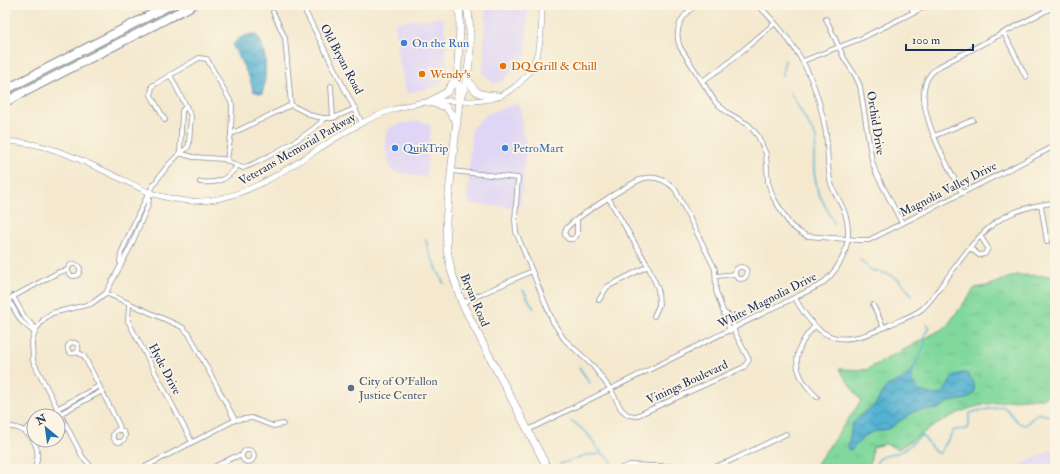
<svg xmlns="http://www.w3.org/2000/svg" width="1060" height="474" viewBox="0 0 1060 474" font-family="'IM FELL Double Pica',serif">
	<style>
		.built { fill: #dfd5f5 }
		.grass { fill: url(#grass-tufts); stroke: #4e847d }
		.water { fill: url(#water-waves); stroke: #387098 }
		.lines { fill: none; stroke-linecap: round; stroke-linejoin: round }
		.stream { stroke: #54b2d2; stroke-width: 1.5 }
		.minor-casing { stroke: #888c96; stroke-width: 5.5 }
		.tertiary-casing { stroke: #888c96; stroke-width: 6 }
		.primary-casing { stroke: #888c96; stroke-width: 8 }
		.motorway-casing { stroke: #888c96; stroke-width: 10 }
		.minor { stroke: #fff; stroke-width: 4 }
		.tertiary { stroke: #fff; stroke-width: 5 }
		.primary { stroke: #fff; stroke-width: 7 }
		.motorway { stroke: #fff; stroke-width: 8 }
		.shop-dot { fill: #3f7fe0; stroke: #fcf5e5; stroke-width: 1.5 }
		.food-dot { fill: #e8710a; stroke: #fcf5e5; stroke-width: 1.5 }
		.service-dot { fill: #5c6f8a; stroke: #fcf5e5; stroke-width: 1.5 }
		.labels { text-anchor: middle; stroke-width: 3.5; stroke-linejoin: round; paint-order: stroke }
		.shop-label { font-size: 12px; fill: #366cbe; stroke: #fcf5e5; text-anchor: start }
		.street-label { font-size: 12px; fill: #1b2f5e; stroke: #fcf5e5 }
		.food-label { font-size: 12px; fill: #c56008; stroke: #fcf5e5; text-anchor: start }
		.service-label { font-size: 12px; fill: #4e5e75; stroke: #fcf5e5; text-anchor: start }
	</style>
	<defs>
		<pattern id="grass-tufts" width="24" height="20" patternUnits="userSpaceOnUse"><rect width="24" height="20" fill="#81d89c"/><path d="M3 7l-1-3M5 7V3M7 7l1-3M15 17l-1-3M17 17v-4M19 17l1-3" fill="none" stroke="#6fba89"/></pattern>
		<pattern id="water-waves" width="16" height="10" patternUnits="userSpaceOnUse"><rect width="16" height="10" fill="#54b2d2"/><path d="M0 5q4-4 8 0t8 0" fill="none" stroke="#4591ae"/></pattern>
	</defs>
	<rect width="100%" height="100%" fill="#fcf5e5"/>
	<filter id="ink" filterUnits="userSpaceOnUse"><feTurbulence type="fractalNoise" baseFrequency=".025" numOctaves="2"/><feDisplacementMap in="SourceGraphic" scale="8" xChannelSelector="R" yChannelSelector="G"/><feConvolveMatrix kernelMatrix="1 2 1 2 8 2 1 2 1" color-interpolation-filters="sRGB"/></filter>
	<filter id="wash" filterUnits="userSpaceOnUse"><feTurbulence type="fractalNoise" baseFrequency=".012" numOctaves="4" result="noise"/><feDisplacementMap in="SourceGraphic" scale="16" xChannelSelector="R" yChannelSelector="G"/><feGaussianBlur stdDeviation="0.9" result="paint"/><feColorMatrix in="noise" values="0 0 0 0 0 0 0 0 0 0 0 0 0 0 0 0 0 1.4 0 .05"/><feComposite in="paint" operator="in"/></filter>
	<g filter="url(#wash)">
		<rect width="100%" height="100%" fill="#f4e9cf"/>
		<g class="built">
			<polygon points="486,5 528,5 526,54 518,67 501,82 494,84 483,73"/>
			<polygon points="443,17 446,39 447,76 436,87 407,93 398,56 395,22"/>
			<polygon points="518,103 522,116 522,131 526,142 521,208 469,204 467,198 472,127 487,114"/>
			<polygon points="418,121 428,123 431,127 426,178 391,171 385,147 386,132 390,128 398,124"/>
			<polygon points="1055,448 1055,469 1013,469"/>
		</g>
		<path class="grass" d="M1016,275L1055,276V388L1044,398C1019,399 995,401 971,408C944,417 921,435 898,449L886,444L873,447L869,469H818L816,465L861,401L839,369L866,370L946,327L975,288L987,286Z"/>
		<g class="water">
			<path d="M254,34C268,41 267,80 262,94L253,91L250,79L233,46C235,38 246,35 254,34Z"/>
			<path d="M913,369L912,381L919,391C925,392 931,395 936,395C951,394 945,373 965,373C973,376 976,387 974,394L967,399L948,402L938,409L915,411L888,429L873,432L865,436L851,450L848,449L852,424L863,413L875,405L887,386L906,377Z"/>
		</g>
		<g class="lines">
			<g class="stream">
				<polyline points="782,75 785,60"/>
				<polyline points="790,92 817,139 814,154 814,172 818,192 834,223"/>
				<polyline points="426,240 428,250 444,284"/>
				<polyline points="860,260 871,270 888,274 899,280 912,295"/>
				<polyline points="523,290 534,309"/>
				<polyline points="579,367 590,383"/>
				<polyline points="913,369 925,344 924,336 929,327 926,324"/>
				<polyline points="571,420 588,434 597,448 613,463"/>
				<polyline points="560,464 586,455 604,454"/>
				<path d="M876,469C874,454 893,456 902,451C909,447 915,440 922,435L935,452L940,453L954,430L967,429L969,426V414C980,408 991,411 1002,406C1011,410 1013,423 1025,425L1038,413L1049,416L1055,413"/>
			</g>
		</g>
	</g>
	<g filter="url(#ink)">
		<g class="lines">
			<defs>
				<g id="minor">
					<polyline points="302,5 362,123"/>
					<path d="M697,5C682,14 673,29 680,47L716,103L728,113L749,125L758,136L766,154L768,182L773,197L790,225L801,233L807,236L859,240H869L1055,146"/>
					<polyline points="910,5 914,13"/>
					<polyline points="273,12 285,38 291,105"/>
					<polyline points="826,19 844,58 855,75 860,86 872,161 876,173 902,223"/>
					<polyline points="1004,33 1026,77"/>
					<polyline points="803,61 862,38 928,5"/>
					<polyline points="702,81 722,68 775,23"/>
					<polyline points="331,86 333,118"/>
					<polyline points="165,120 151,95 152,86 199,58 207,59 232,104 231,134 227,160"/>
					<polyline points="231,134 291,105 313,116 324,118"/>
					<polyline points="934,136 973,120"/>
					<path d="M179,153L193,157L223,159L243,168C260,162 316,132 324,118H333L356,108"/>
					<polyline points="180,153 182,111 186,106"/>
					<polyline points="452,171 518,178 515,220 516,232 553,322 564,339 593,366 611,390 621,409 628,415 636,416 744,367 749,360 733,329"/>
					<path d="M200,182C217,184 227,180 237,166"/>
					<path d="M962,193C949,168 917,113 925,85C927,76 933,71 940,66L1055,6"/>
					<polyline points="609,199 648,266 658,289 659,305 654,316"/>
					<polyline points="1041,205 1047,242"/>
					<path d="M577,220V235L573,239H568L565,235C565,232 564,232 566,229C573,219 633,181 645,178C657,176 667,181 675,189L715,269L716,291L730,331"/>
					<polyline points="970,248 979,255 985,254 988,248 981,237"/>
					<path d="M120,262L121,253C138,215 153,172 188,147L189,144L191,116L170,75"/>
					<circle cx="74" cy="270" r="6"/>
					<circle cx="741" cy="273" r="6"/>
					<polyline points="717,276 735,274"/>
					<polyline points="106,293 182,327 189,334 235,420"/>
					<polyline points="13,296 25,318 36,329"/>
					<path d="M795,298C820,344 843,348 889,325C900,320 913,316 922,309C932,300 939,288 947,278C961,259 976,237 995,223C1011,211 1036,204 1055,203"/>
					<polyline points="8,299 21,321 35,333"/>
					<polyline points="599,300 607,287 648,266"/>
					<polyline points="5,301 59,272 68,270"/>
					<polyline points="462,303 532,271"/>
					<polyline points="129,304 128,321 192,442"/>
					<polyline points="873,305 884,328"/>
					<polyline points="724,313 729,315 735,328"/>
					<path d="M814,327C791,351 791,373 817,397"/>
					<circle cx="73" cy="348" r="5.5"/>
					<polyline points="77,352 84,356 119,425 120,430"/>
					<polyline points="44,416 99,386"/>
					<polyline points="56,416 102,391"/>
					<path d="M5,427C28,424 45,448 34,469"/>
					<circle cx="119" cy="436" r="6"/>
					<path d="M528,430L822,284C845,264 855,237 843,208C839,199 832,190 830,180C827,165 828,149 826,134C817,78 798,45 758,5"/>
					<polyline points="24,431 34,423"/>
					<polyline points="28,433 34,429"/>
					<circle cx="248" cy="456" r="6"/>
					<polyline points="93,469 82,456 33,361 32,341 36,329 44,319 52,313 91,304 106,293 131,246 148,205 150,193"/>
					<polyline points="141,469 235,420 252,418 273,426 283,424"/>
					<polyline points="210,469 234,457 242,456"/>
					<polyline points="619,469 630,465 712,468 730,461 786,434"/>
				</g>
				<path id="tertiary" d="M5,142C50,139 109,174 150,193C165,197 181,202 197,201C267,201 329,129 395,109C410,104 426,101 442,101C468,100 490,105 512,89C541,69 542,37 542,5"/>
				<g id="primary">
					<path d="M459,5C463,37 454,69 459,101L446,220L447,250L451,270L462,303L548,469"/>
					<path d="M467,77C475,95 480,95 499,96"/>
					<path d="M459,101C472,72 472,36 467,5"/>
					<polyline points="429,102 447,92 456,78"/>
					<polyline points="429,102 446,107 457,122"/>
				</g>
				<g id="motorway">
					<polyline points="5,90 170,5"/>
					<polyline points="5,102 193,5"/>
				</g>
			</defs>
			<use href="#minor" class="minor-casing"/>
			<use href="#tertiary" class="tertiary-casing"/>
			<use href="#primary" class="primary-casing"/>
			<use href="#motorway" class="motorway-casing"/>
			<use href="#minor" class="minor"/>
			<use href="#tertiary" class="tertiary"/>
			<use href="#primary" class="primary"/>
			<use href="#motorway" class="motorway"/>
		</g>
	</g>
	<g class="shop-dot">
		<circle cx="404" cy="43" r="4"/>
		<circle cx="395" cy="148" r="4"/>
		<circle cx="505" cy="148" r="4"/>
	</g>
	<g class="food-dot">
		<circle cx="503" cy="66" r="4"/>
		<circle cx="422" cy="74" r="4"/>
	</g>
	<circle class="service-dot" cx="351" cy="388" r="4"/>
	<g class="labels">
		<g class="shop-label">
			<text x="412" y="47">On the Run</text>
			<text x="403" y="152">QuikTrip</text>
			<text x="513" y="152">PetroMart</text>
		</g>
		<g class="street-label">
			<text transform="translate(342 59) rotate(62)" y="4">Old Bryan Road</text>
			<text transform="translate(876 123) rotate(81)" y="4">Orchid Drive</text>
			<text transform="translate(297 149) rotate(-30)" y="4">Veterans Memorial Parkway</text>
			<text transform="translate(948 189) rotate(-27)" y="4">Magnolia Valley Drive</text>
			<text transform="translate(475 300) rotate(67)" y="4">Bryan Road</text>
			<text transform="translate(767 300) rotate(-27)" y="4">White Magnolia Drive</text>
			<text transform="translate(165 369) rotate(62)" y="4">Hyde Drive</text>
			<text transform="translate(687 382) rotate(-25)" y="4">Vinings Boulevard</text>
		</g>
		<g class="food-label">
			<text x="511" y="70">DQ Grill &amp; Chill</text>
			<text x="430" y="78">Wendy's</text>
		</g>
		<g class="service-label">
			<text x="359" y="385">City of O'Fallon<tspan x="359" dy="14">Justice Center</tspan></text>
		</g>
	</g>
	<rect width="1060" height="474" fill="none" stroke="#fcf5e5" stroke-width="20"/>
	<g transform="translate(46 428) rotate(331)"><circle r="19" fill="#fcf5e5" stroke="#a2a6af"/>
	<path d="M0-3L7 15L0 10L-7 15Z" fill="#1f6fb2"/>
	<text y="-6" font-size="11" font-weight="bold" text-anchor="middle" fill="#1b2f5e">N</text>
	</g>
	<path d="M906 44v6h67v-6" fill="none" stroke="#1b2f5e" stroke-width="2"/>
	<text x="912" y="44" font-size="12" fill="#1b2f5e" stroke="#fcf5e5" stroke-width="3" paint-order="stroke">100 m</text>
</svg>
